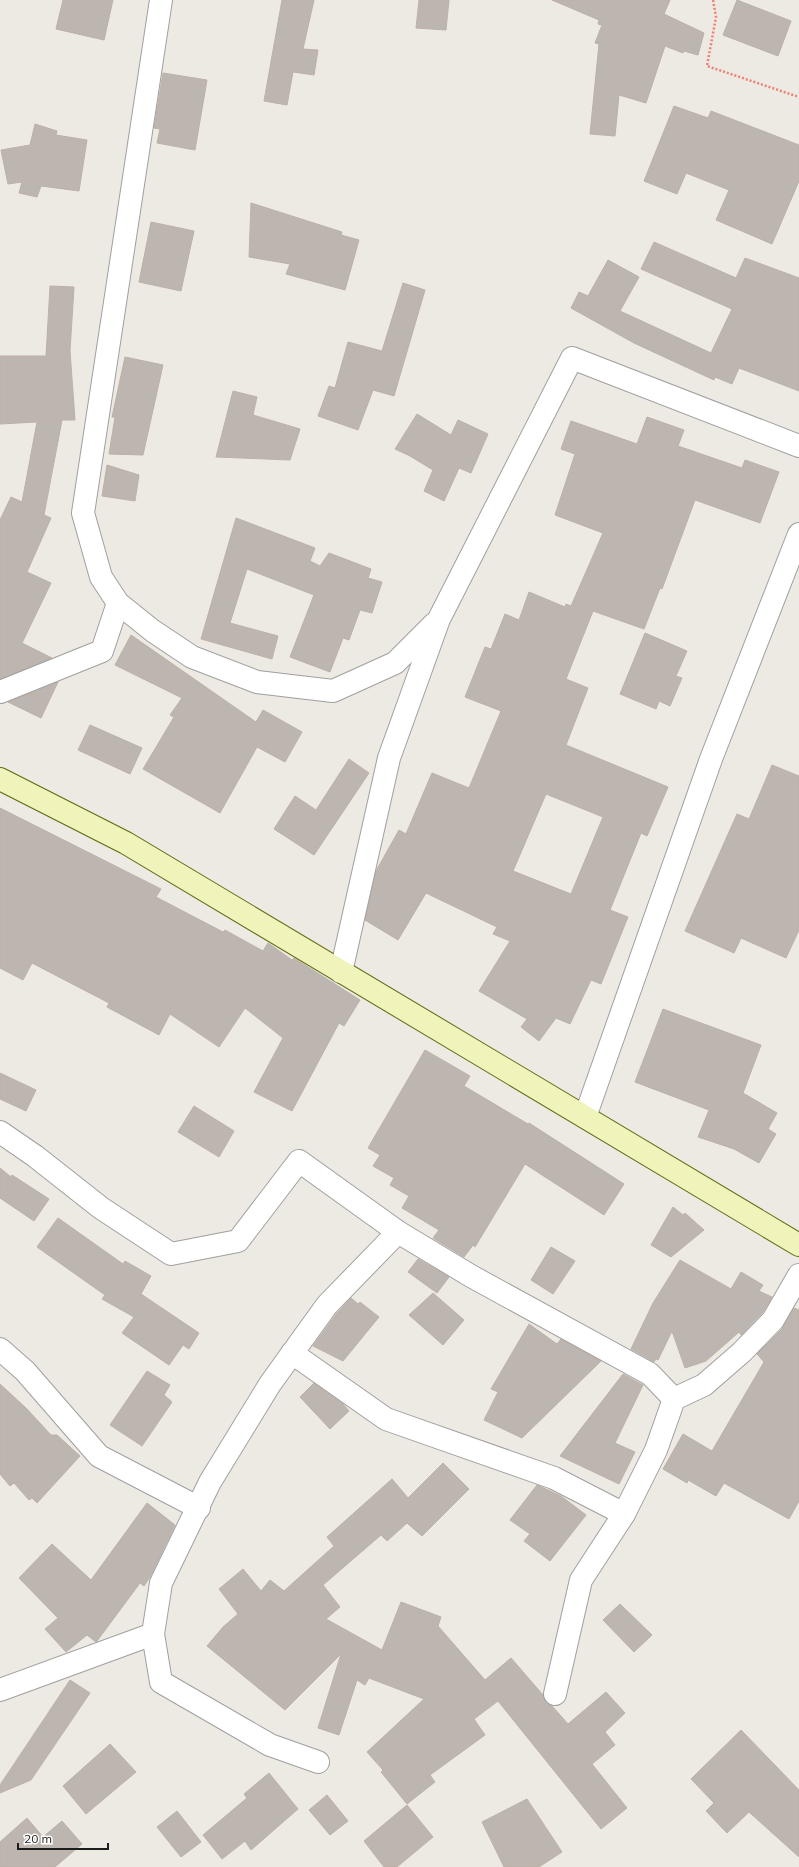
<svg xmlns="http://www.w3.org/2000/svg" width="799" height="1867" viewBox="0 0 799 1867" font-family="Mulish,sans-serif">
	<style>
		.building { fill: #bdb5b0; stroke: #bdb1a6; fill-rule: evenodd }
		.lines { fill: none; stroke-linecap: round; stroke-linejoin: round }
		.street-casing { stroke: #a0a0a0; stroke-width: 24 }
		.secondary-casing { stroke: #5e690e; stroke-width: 24 }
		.path { stroke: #ed8173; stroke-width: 2.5; stroke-dasharray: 2 2; stroke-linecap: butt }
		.street { stroke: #fff; stroke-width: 22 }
		.secondary { stroke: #f0f3ba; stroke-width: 22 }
	</style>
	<rect width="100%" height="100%" fill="#ede9e3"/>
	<g class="building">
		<polygon points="63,0 113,0 104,40 56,29"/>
		<polygon points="282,0 314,0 303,49 318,50 314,75 293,72 287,105 264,101"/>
		<polygon points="419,0 449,0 446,30 416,28"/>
		<polygon points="552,0 670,0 664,14 704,33 698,55 684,51 683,53 665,46 646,103 619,95 615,136 590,134 599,44 595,43 602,25 598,24 599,20"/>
		<polygon points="737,0 791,21 778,56 723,35"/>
		<polygon points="163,73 207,80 195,150 157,143 160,129 154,128"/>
		<polygon points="674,106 708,118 711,111 799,145 799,181 772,244 716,220 729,190 686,173 677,194 644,181"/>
		<polygon points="35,124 57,131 56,135 87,140 79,191 41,186 37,197 19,193 22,182 8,184 1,150 30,145"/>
		<polygon points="251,203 342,232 341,235 359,240 345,290 286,274 290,264 249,257"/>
		<polygon points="151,222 194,231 181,291 139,282"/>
		<polygon points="654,242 736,278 745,258 799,278 799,391 739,368 732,384 715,377 714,380 634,343 571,308 579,292 588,296 608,260 639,277 620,311 711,353 732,309 641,269"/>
		<polygon points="403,283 425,290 394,396 373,390 358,430 318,416 329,386 335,388 348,342 382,351"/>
		<polygon points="50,286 74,287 70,351 75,420 62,420 44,515 51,518 27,572 51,583 22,643 52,658 0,679 0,520 11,497 22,502 37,422 0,424 0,356 46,356"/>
		<polygon points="125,357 163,365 143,455 109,454 115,417 112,417"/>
		<polygon points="233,391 257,397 253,415 300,429 290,460 216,457"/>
		<polygon points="417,414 451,435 458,420 488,434 471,473 459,468 444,501 424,491 433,470 410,456 395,449"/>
		<path d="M647,417L684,430L678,446L742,468L745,460L779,472L760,523L695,500L662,589L660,588L644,629L593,611L566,679L588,688L566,745L668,787L647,836L641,833L610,910L628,917L601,984L591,980L570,1024L556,1018L539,1041L521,1027L527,1019L479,991L510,941L493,934L497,927L426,893L398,940L365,920L376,871L399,830L406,834L432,773L469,788L501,711L465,697L485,647L491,649L505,614L519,620L529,592L565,607L566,604L571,606L603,533L555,515L575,454L561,449L571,421L637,444ZM546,794L603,817L571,894L513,871Z"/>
		<polygon points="107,465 139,475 135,501 102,496"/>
		<polygon points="236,518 315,548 310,561 320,566 329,553 371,569 368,578 382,582 372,613 360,610 349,640 343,638 330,672 290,657 314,595 247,569 230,623 278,636 272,659 201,639"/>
		<polygon points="645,633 687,651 676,676 682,678 670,706 659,701 656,709 620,694"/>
		<polygon points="131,635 256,722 263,710 302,732 285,762 257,747 220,813 143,769 174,717 170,715 182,698 115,665"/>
		<polygon points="58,682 41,718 8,702"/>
		<polygon points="90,725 142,748 130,774 78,750"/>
		<polygon points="349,759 369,773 314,855 274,829 295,796 316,810"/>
		<polygon points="772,765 799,776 799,930 786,958 741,938 734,953 685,931 737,814 749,819"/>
		<polygon points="0,808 161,889 156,897 223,932 225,930 263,951 268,943 292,960 294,958 360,1000 344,1026 339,1023 292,1111 254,1092 283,1038 245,1008 219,1047 170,1014 159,1035 107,1007 109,1003 32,963 23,980 0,968"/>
		<polygon points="663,1009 761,1045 743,1093 777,1113 768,1129 776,1134 759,1163 734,1149 698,1137 709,1110 635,1082"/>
		<polygon points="425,1050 470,1076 464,1086 528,1124 529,1123 624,1184 604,1215 525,1164 475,1247 473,1245 464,1257 433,1238 439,1230 402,1208 409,1196 390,1185 394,1178 373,1166 380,1155 368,1148"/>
		<polygon points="0,1073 36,1090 26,1111 0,1099"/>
		<polygon points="194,1106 234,1131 219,1157 178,1132"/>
		<polygon points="0,1168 11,1177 12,1175 49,1199 34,1221 0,1198"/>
		<polygon points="673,1207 683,1215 685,1213 704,1230 671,1257 651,1245"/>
		<polygon points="58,1218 123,1264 125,1261 151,1276 141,1294 199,1333 189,1349 183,1345 169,1365 122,1333 134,1317 102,1299 105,1295 37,1247"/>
		<polygon points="551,1247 575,1261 553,1294 531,1280"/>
		<polygon points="418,1259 449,1277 437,1293 408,1272"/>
		<polygon points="680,1260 731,1289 741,1272 763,1285 759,1291 772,1297 763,1312 741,1335 739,1332 706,1361 685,1368 672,1331 658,1360 656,1359 654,1362 631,1349 653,1303"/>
		<polygon points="433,1293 464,1320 443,1345 409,1315"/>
		<polygon points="351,1298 358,1304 360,1302 379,1317 343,1361 313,1346 337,1313"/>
		<polygon points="794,1308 799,1310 799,1501 789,1519 724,1483 716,1496 688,1480 687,1483 663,1469 683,1434 712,1451 764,1362 757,1354 782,1329"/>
		<polygon points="529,1324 557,1344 561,1339 601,1361 522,1438 484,1420 498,1392 491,1389"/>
		<polygon points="147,1371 170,1385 164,1395 172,1402 142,1446 110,1425"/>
		<polygon points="623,1374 643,1385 615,1443 635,1452 619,1484 560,1456"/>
		<polygon points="314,1383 343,1404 349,1411 330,1429 300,1397"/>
		<polygon points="0,1384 26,1408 51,1435 57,1435 80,1456 37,1503 32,1498 29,1500 14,1483 10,1486 0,1474"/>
		<polygon points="443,1463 469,1489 422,1536 407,1523 387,1541 381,1535 323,1585 340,1607 326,1619 382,1650 401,1602 441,1617 438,1626 485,1680 511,1658 543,1695 546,1703 552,1706 568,1724 606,1692 625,1713 605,1732 615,1745 592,1764 627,1808 601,1829 498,1701 474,1719 485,1735 430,1775 435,1782 407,1804 381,1772 383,1770 367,1752 424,1699 369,1678 365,1685 357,1680 339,1735 318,1728 341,1654 285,1710 207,1646 223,1627 238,1614 219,1589 243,1569 261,1591 270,1580 284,1591 334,1546 327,1537 392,1479 408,1498"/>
		<polygon points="537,1485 561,1496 586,1515 550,1561 524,1541 530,1534 510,1520"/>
		<polygon points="147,1503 175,1525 150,1577 144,1586 140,1583 97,1641 96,1642 87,1635 66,1652 45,1629 58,1618 19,1578 52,1544 91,1580"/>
		<polygon points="620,1604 652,1635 634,1652 603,1620"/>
		<polygon points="70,1680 90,1693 31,1780 0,1793 0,1785"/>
		<polygon points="741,1730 799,1790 799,1857 749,1812 727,1833 706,1811 714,1803 691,1779"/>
		<polygon points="110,1744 136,1772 86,1814 63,1786"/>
		<polygon points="269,1773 298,1809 251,1850 245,1841 222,1859 203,1835 247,1798 244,1794"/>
		<polygon points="327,1795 348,1821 330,1835 309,1810"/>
		<polygon points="527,1799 562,1852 539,1867 504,1867 482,1822"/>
		<polygon points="407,1805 433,1837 397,1867 384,1867 364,1841"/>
		<polygon points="177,1811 201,1842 181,1857 157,1827"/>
		<polygon points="27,1818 43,1837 62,1821 82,1844 55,1867 0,1867 0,1842"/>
	</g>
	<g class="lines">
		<defs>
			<g id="street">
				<polyline points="118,603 153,631 192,657 257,682 333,691 395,663 434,624"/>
				<polyline points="0,692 102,651 118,603 101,577 83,513 161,0"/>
				<polyline points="341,972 389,758 439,619 572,358 799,446"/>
				<polyline points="585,1117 711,759 799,534"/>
				<polyline points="0,1132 35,1156 101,1208 171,1254 238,1241 299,1161 398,1232 471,1276 650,1374 674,1399"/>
				<polyline points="0,1349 25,1371 99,1456 199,1508"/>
				<polyline points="292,1353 386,1419 554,1478 624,1514"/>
				<polyline points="0,1690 153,1634"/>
				<polyline points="555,1694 581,1580 624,1514 656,1450 674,1399 704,1385 742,1352 773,1320 799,1275"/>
				<polyline points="318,1762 270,1745 161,1682 153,1634 161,1583 210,1482 270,1384 327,1305 398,1232"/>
			</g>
			<polyline id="secondary" points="0,779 126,843 799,1245"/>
		</defs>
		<use href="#street" class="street-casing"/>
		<use href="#secondary" class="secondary-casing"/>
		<polyline class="path" points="713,0 716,17 707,66 799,97"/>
		<use href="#street" class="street"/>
		<use href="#secondary" class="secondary"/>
	</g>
	<path d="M18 1843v6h90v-6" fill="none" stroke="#1c1c1c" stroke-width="2"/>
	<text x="24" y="1843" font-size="12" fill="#1c1c1c" stroke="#ffffff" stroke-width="3" paint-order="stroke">20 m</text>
</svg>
